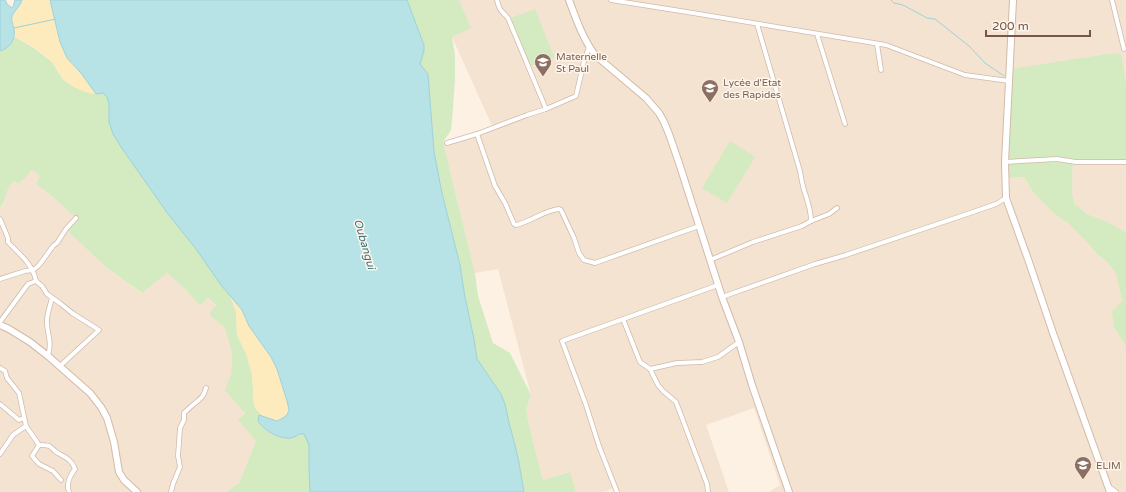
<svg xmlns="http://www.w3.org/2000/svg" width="1126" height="492" viewBox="0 0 1126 492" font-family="'Varela Round',sans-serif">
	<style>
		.residential { fill: #f4e3d1 }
		.green { fill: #d4eac1 }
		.sand { fill: #fdebbd }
		.water { fill: #b7e2e6; stroke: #9dd2d8 }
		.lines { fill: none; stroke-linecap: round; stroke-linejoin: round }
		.stream { stroke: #9dd2d8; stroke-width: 1 }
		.street-casing { stroke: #d0baac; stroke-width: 5.5 }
		.secondary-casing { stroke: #d3baa9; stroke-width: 8 }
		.street { stroke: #fff; stroke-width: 4 }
		.secondary { stroke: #fff; stroke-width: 6 }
		.labels { text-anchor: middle; stroke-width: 3; stroke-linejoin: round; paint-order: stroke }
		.education-label { font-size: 10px; fill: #785e54; stroke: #fff5ea; text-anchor: start }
		.water-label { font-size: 11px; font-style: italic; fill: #3c747b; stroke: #fff5ea }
	</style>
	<rect width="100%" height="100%" fill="#fdf1e3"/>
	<g class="residential">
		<polygon points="459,0 1126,0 1126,82 1120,54 1113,53 1012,70 1008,178 1024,177 1032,191 1053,213 1069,224 1083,238 1098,255 1107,262 1116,273 1122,301 1114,327 1124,343 1126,349 1126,492 769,492 780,485 754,408 706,425 729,492 619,492 617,487 603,492 576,492 569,472 543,480 533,442 526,410 531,395 498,269 475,273 443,142 493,128 452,37 470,28"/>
		<polygon points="1073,159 1126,160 1126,233 1124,231 1106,221 1087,214 1074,203 1072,192"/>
		<polygon points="32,170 40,176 36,184 53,197 76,218 107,268 141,293 167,273 186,290 200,306 208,298 216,306 220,324 224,326 232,351 231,374 226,390 245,415 239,420 256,441 239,483 226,492 0,492 0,208 4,205 5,196 7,189 14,181 19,184"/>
	</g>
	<g class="green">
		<polygon points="407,0 459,0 471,28 452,37 455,56 455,79 453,108 451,130 443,142 475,273 478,296 493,343 510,353 531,395 526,410 533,442 543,480 570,472 576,492 524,492 515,445 507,415 494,383 477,359 474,339 465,297 460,265 442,193 434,152 428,74 420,64 423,54 424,45"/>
		<polygon points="535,9 554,57 530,66 511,18"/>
		<path d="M15,37L34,48L52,62L62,78L66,82L79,89L93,94L103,93L107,97L109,104V122L113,134L121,147L168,214L196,249L230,296L236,311L237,335L246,353L252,374L253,388V398L255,408L263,416L261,415L258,421C267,435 282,434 297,436C299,434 301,432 305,435C313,443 309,459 309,469C309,477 310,484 310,492H226L239,483L256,441L238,420L245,414L225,390L231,374L232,352L224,326L220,324L209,314L216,305L208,298L200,306L186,290L167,273L142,293L107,268L66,229L76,218L53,197L36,184L40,176L32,170L19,184L14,181C12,184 9,186 8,189C4,196 6,203 0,208V51C8,49 11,43 15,37Z"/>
		<polygon points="1113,53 1121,54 1126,82 1126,160 1073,159 1072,192 1074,203 1087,214 1106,221 1124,231 1126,233 1126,349 1124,343 1114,327 1112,312 1122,301 1116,273 1107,262 1098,255 1083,238 1069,224 1053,213 1032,191 1024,177 1008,178 1012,69"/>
		<polygon points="730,141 755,157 727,203 702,188"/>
	</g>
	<g class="sand">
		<path d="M22,0H50L60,42L67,58L81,73L96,94C87,94 69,86 63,79C58,74 56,66 51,61C41,51 27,43 15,37C14,30 10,20 14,14C17,9 20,6 22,0Z"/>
		<polygon points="230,296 242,310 249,326 271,357 277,369 287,401 289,407 287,415 280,420 273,420 263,416 255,408 253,398 253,388 252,374 246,353 237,335 236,311"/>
	</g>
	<g class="water">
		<path d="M0,0H5L7,4L12,8L13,7L15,0H22C20,7 14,11 12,16C11,21 13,24 14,29C16,39 10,48 0,51Z"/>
		<path d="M50,0H407L424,45V51L420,64L428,74L434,152L442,193L460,265L465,297L474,339L477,359L501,394L505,404L509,423L515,445L519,463L524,492H310L309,469V445L304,434H299C288,445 265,432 258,421L259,415L277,421L283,418L287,415L289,410L287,401L277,369L271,357L249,326L242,310L221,285L196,249L168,214L121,147L113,134L109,122V104L107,97L103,93L96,94L81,73L67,58L60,42Z"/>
	</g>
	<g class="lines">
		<g class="stream">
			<polyline points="891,0 894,3 903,5 927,18 935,19 969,46 985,63 1004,76"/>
			<polyline points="14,28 56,19"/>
		</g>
		<defs>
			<g id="street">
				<path d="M497,0C500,12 501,10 508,18L546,109"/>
				<polyline points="611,0 687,12 886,45 965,75 1009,81"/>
				<polyline points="1112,0 1124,49"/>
				<path d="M757,24L800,171C801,177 802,183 804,190C807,200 811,209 811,221"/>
				<polyline points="817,34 845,124"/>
				<polyline points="877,44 881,70"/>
				<path d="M477,134L495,186L505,203L514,224L516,225C530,222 545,210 559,209L561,210L574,238L579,253L584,260L595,263L699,226"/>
				<polyline points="447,143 477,134 527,115 546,109 576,96 584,61 589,47"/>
				<polyline points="1005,162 1057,159 1076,162 1126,162"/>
				<path d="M0,219L8,238V242C19,254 33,264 36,281L42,286L47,294L61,304L72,313L99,330L60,366"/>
				<polyline points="710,260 753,242 802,226 811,221 829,214 837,208"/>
				<polyline points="0,279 25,271 33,270 37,267 40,264 53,246 57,243 66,229 76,218"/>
				<polyline points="722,297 815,264 846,255 976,211 996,204 1006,198"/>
				<polyline points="623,319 640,362 650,369 658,385 663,391 676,402 707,484 708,492"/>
				<polyline points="0,322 28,284 36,281"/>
				<path d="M48,356C52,342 48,337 47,324C46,316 50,306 52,298"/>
				<polyline points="0,368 5,371 7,378 19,393 26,426 39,445 32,456 39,464 53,471 61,480"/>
				<polyline points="650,369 677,363 702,362 718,357 739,342"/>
				<polyline points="0,404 19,420 24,418"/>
				<path d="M39,445C42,445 46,445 49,446C51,447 54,450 56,452C64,457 71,458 75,469C70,476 66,483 69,492"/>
				<polyline points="0,454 13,435 26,426"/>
				<polyline points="1109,487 1116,492"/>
				<path d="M171,492L173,484L180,467L178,456L180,428L184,420V413C187,410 190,407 194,404C201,398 203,398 206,388"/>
				<polyline points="617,492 599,446 586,405 562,341 718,285"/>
			</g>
			<g id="secondary">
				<path d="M569,0C576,19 583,39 595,55L646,98L659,113L664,122L669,134L679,163L722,297L739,342L752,385L789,492"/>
				<polyline points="1013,0 1005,162 1006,198 1029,262 1053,333 1110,492"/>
				<polyline points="0,325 9,329 30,342 48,356 90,393 101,407 107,418 114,442 119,472 124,480 137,492"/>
			</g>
		</defs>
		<use href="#street" class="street-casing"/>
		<use href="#secondary" class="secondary-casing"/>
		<use href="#street" class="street"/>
		<use href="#secondary" class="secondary"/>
	</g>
	<defs>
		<symbol id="school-pin" viewBox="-11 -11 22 30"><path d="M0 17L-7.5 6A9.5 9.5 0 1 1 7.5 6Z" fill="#8d6e63" stroke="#fff5ea"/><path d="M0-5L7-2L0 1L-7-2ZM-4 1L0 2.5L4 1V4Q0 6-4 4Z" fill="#fff"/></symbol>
	</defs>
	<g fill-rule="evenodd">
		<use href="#school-pin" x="533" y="52" width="20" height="27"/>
		<use href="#school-pin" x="700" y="78" width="20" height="27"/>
		<use href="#school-pin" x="1073" y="455" width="20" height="27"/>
	</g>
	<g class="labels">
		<g class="education-label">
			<text x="556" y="60">Maternelle<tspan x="556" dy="12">St Paul</tspan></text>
			<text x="723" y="86">Lycée d'Etat<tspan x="723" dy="12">des Rapides</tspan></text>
			<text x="1096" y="469">ELIM</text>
		</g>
		<g class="water-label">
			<text transform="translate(365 244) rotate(74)" y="4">Oubangui</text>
		</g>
	</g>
	<path d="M986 30v6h104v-6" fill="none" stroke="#755648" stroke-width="2"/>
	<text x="992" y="30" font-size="12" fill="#755648" stroke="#fff5ea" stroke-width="3" paint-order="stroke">200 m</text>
</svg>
